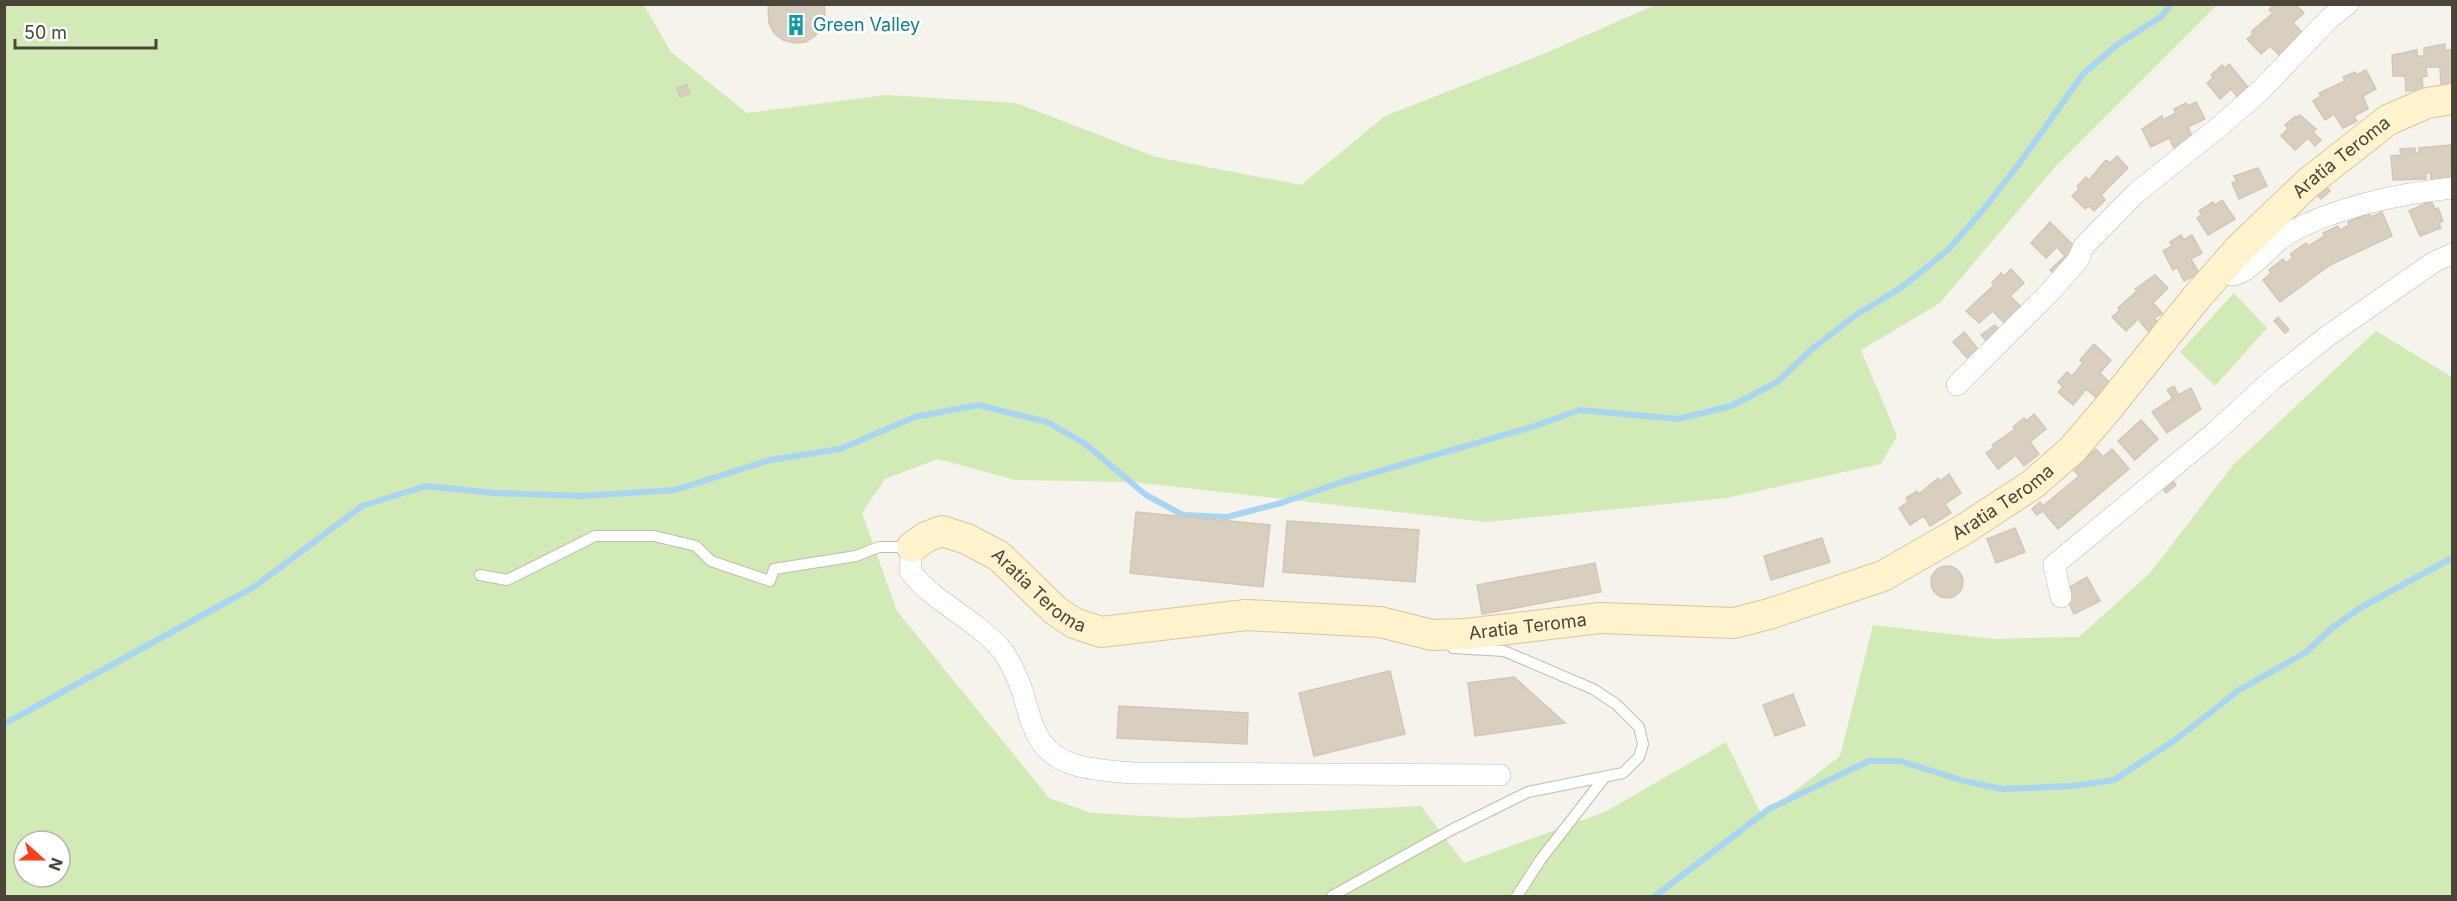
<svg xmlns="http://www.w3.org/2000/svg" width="2457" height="901" viewBox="0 0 2457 901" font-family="Inter,sans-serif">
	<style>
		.green { fill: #d2eab5; fill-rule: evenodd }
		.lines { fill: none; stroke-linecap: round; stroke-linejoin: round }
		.stream { stroke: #a9d4f2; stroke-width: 6 }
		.building { fill: #d8cfc1; stroke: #d3c7b4; stroke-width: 1.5 }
		.service-casing { stroke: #c2bbae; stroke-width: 12 }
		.minor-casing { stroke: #c2bbae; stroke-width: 22 }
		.secondary-casing { stroke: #d6c79b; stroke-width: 32 }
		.service { stroke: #fff; stroke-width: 10 }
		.minor { stroke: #fff; stroke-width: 21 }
		.secondary { stroke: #fff3cd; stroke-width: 30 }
		.labels { text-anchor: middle; stroke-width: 5; stroke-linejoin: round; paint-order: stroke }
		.culture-label { font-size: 18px; fill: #0d838f; stroke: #fff; text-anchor: start }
		.street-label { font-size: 18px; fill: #4b4439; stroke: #fff }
	</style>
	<rect width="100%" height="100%" fill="#f6f3ec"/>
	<g class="green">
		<path d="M5,5H644L671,52L747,113L886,95L1016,103L1156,157L1301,185L1385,116L1541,55L1655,5H2217L2055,167L1940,303L1861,350L1897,436L1881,464L1726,498L1487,522L1133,482L1015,480L938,459L885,479L862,513L897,611L1049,798L1091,813L1183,818L1421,806L1464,863L1605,812L1726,742L1762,816L1840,756L1873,625L1993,639L2079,637L2150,573L2233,465L2376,331L2452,377V896H5ZM24,841H60V877H24Z"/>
		<polygon points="2234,293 2267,328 2215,386 2180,352"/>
	</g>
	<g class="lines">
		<g class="stream">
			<polyline points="4,724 254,587 362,506 426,486 494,493 582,496 675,490 770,460 840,449 915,417 978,405 1047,422 1084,443 1146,495 1183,515 1227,517 1281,503 1342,482 1532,427 1580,410 1678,419 1731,406 1776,383 1812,349 1856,315 1902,287 1948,250 1983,210 2019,164 2083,74 2117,45 2162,16 2171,4"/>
			<polyline points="1655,896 1769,809 1869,761 1900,761 1964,781 2002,789 2072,786 2114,780 2178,738 2239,690 2305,653 2332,628 2360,608 2452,558"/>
		</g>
	</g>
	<g class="building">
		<polygon points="768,4 824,4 825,15 823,26 815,36 806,42 794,43 783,40 774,33 769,23"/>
		<polygon points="2275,4 2295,4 2304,13 2293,23 2303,33 2280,56 2270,46 2261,54 2247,39 2252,35 2252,31 2273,13 2269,10"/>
		<polygon points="2445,44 2445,50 2452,50 2452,84 2441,85 2440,67 2426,67 2427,76 2422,77 2423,90 2406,91 2405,76 2393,76 2392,55 2417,50 2417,56 2424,56 2424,48"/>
		<polygon points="2229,64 2251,91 2240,100 2231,89 2220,99 2207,83 2213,78 2211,75 2222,65 2225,68"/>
		<polygon points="2366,70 2376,89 2363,96 2368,109 2354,116 2357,121 2343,128 2334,114 2325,120 2313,101 2321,96 2319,93 2345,81 2343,77 2355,72 2356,75"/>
		<polygon points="687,85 690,94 680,97 677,88"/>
		<polygon points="2196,102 2205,119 2188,127 2195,143 2176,152 2169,138 2151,147 2142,129 2162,116 2163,120 2176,113 2174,109 2186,103 2188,106"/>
		<polygon points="2300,115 2316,129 2313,132 2321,140 2315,146 2308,138 2295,150 2281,136 2288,128 2285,125 2296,116 2297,118"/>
		<polygon points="2451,145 2452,180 2431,182 2431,173 2426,173 2426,179 2393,180 2391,156 2401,155 2400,149 2415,148 2415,153 2419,153 2419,148"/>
		<polygon points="2117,156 2128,168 2101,195 2105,200 2094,211 2089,206 2085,209 2072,196 2079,189 2077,186 2086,177 2089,180 2106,160 2110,163"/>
		<polygon points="2258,168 2267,186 2239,199 2232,183 2237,181 2234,176"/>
		<polygon points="2325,185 2330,191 2321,199 2316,193"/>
		<polygon points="2222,200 2235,219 2208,235 2197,218 2202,215 2199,211 2213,202 2215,205"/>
		<polygon points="2431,201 2435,209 2438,208 2443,221 2439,223 2441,228 2420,236 2409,211"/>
		<polygon points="2382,212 2392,236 2330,265 2280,302 2263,280 2271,273 2269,270 2283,259 2286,263 2293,257 2290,254 2306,243 2308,246 2325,236 2323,233 2338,226 2340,230 2349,225 2348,222 2369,213 2371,217"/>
		<polygon points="2050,222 2077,249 2056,276 2050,270 2065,256 2057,247 2046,258 2031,243"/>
		<polygon points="2181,235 2184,240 2192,235 2202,253 2191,259 2199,273 2184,281 2177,267 2173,270 2163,251 2172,246 2170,242"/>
		<polygon points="2011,269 2024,283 2010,296 2022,308 2005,324 1993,311 1979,323 1966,311 1994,285 1992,283 2001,273 2004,276"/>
		<polygon points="2155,275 2168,288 2153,303 2162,313 2154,319 2158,322 2148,331 2138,319 2126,331 2112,317 2120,310 2118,308 2137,291 2135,289"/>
		<polygon points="2278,317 2289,330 2285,333 2274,321"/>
		<polygon points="1995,325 2000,331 1987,342 1981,335"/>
		<polygon points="1964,332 1977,348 1967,358 1953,342"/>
		<polygon points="2094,344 2111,360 2100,373 2111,384 2098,399 2086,389 2073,405 2058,392 2063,387 2058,382 2067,372 2072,376 2083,363 2080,360"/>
		<polygon points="2174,386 2178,395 2191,388 2201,409 2167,433 2152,412 2173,398 2167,390"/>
		<polygon points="2034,414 2046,429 2030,442 2039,454 2024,466 2016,455 1998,469 1986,453 1994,447 1992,445 2015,429 2013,427 2024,418 2026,421"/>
		<polygon points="2141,420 2158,439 2135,460 2118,441"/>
		<polygon points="2096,449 2103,457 2112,449 2129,469 2058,529 2043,511 2037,515 2032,509 2040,502 2043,506 2079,476 2073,469"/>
		<polygon points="1949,474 1961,493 1945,504 1951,513 1930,526 1924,516 1910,525 1899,508 1908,502 1906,498 1917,491 1919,494 1938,478 1940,481"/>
		<polygon points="2168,474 2176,485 2166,493 2158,482"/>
		<polygon points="1136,512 1270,525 1263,587 1130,573"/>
		<polygon points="1287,521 1419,530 1415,582 1283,572"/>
		<polygon points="2015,528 2025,552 1996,563 1987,539"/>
		<polygon points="1822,538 1830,562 1771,580 1764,556"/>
		<polygon points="1595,563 1601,592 1482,614 1477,585"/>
		<circle cx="1947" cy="582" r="16"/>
		<polygon points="2087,577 2100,601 2074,614 2063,591"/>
		<polygon points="1390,671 1405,734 1314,756 1299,693"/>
		<polygon points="1514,677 1565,723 1475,736 1468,683"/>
		<polygon points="1793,694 1805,725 1775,736 1763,705"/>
		<polygon points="1119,706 1248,713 1247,744 1117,738"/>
	</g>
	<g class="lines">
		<defs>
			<g id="service">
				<polyline points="480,575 507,580 595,536 654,536 696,546 711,561 770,581 774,569 856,556 879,547 909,547"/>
				<polyline points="1332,896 1451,830 1528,792 1623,773 1639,757 1643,744 1639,727 1616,704 1593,689 1504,651 1453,648"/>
				<polyline points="1517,896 1541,859 1604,778"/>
			</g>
			<g id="minor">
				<path d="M2221,268L2231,275C2248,276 2271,243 2289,233C2338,206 2398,194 2452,188"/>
				<polyline points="1957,385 2050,292 2078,260 2084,246 2136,193 2219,127 2260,91 2330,18 2348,4"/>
				<path d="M912,547L910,571C934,603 974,618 1000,648C1010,659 1018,679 1023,693C1028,710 1032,730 1043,744C1062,770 1103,770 1132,773L1500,775"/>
				<polyline points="2061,597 2054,565 2213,434 2273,379 2329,335 2434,262 2452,254"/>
			</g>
			<g id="secondary">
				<path id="s1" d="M912,547L926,537L942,531L967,539L999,556L1056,611L1074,623L1101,632L1246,615L1380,622L1432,635L1466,634L1600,618L1734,623L1769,614L1883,576L1963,530L2033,484L2072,450L2108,408L2196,298L2240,248L2309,182L2388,120L2427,103L2452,99"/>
			</g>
		</defs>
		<use href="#service" class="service-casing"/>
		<use href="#minor" class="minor-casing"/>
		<use href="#secondary" class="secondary-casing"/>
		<use href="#service" class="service"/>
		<use href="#minor" class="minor"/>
		<use href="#secondary" class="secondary"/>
	</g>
	<defs>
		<symbol id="building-bare" viewBox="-9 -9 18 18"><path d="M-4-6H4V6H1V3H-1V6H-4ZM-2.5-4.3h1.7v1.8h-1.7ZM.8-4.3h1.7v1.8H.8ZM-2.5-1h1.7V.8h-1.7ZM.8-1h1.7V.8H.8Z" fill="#0f9aa8" stroke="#fff" stroke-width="2.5" paint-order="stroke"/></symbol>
	</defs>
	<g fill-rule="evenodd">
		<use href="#building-bare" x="781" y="10" width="30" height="30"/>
	</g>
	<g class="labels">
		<g class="culture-label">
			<text x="813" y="31">Green Valley</text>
		</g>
		<g class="street-label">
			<text dy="6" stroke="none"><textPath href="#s1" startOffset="1646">Aratia Teroma</textPath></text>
			<text dy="6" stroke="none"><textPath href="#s1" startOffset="1160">Aratia Teroma</textPath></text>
			<text dy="6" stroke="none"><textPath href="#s1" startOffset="150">Aratia Teroma</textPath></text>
			<text dy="6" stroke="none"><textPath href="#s1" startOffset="656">Aratia Teroma</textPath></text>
		</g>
	</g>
	<rect width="2457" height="901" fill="none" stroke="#4b4439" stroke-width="12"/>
	<g transform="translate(42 859) rotate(111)"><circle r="28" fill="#ffffff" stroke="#b7b4b0" stroke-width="1.5"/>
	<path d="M0-4.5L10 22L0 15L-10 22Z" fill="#fc3f1d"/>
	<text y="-9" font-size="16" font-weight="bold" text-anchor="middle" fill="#4b4439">N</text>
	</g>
	<path d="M15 39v9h141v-9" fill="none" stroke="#4b4439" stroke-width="3"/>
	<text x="24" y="39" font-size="18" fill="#4b4439" stroke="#ffffff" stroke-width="4.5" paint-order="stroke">50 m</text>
</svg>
